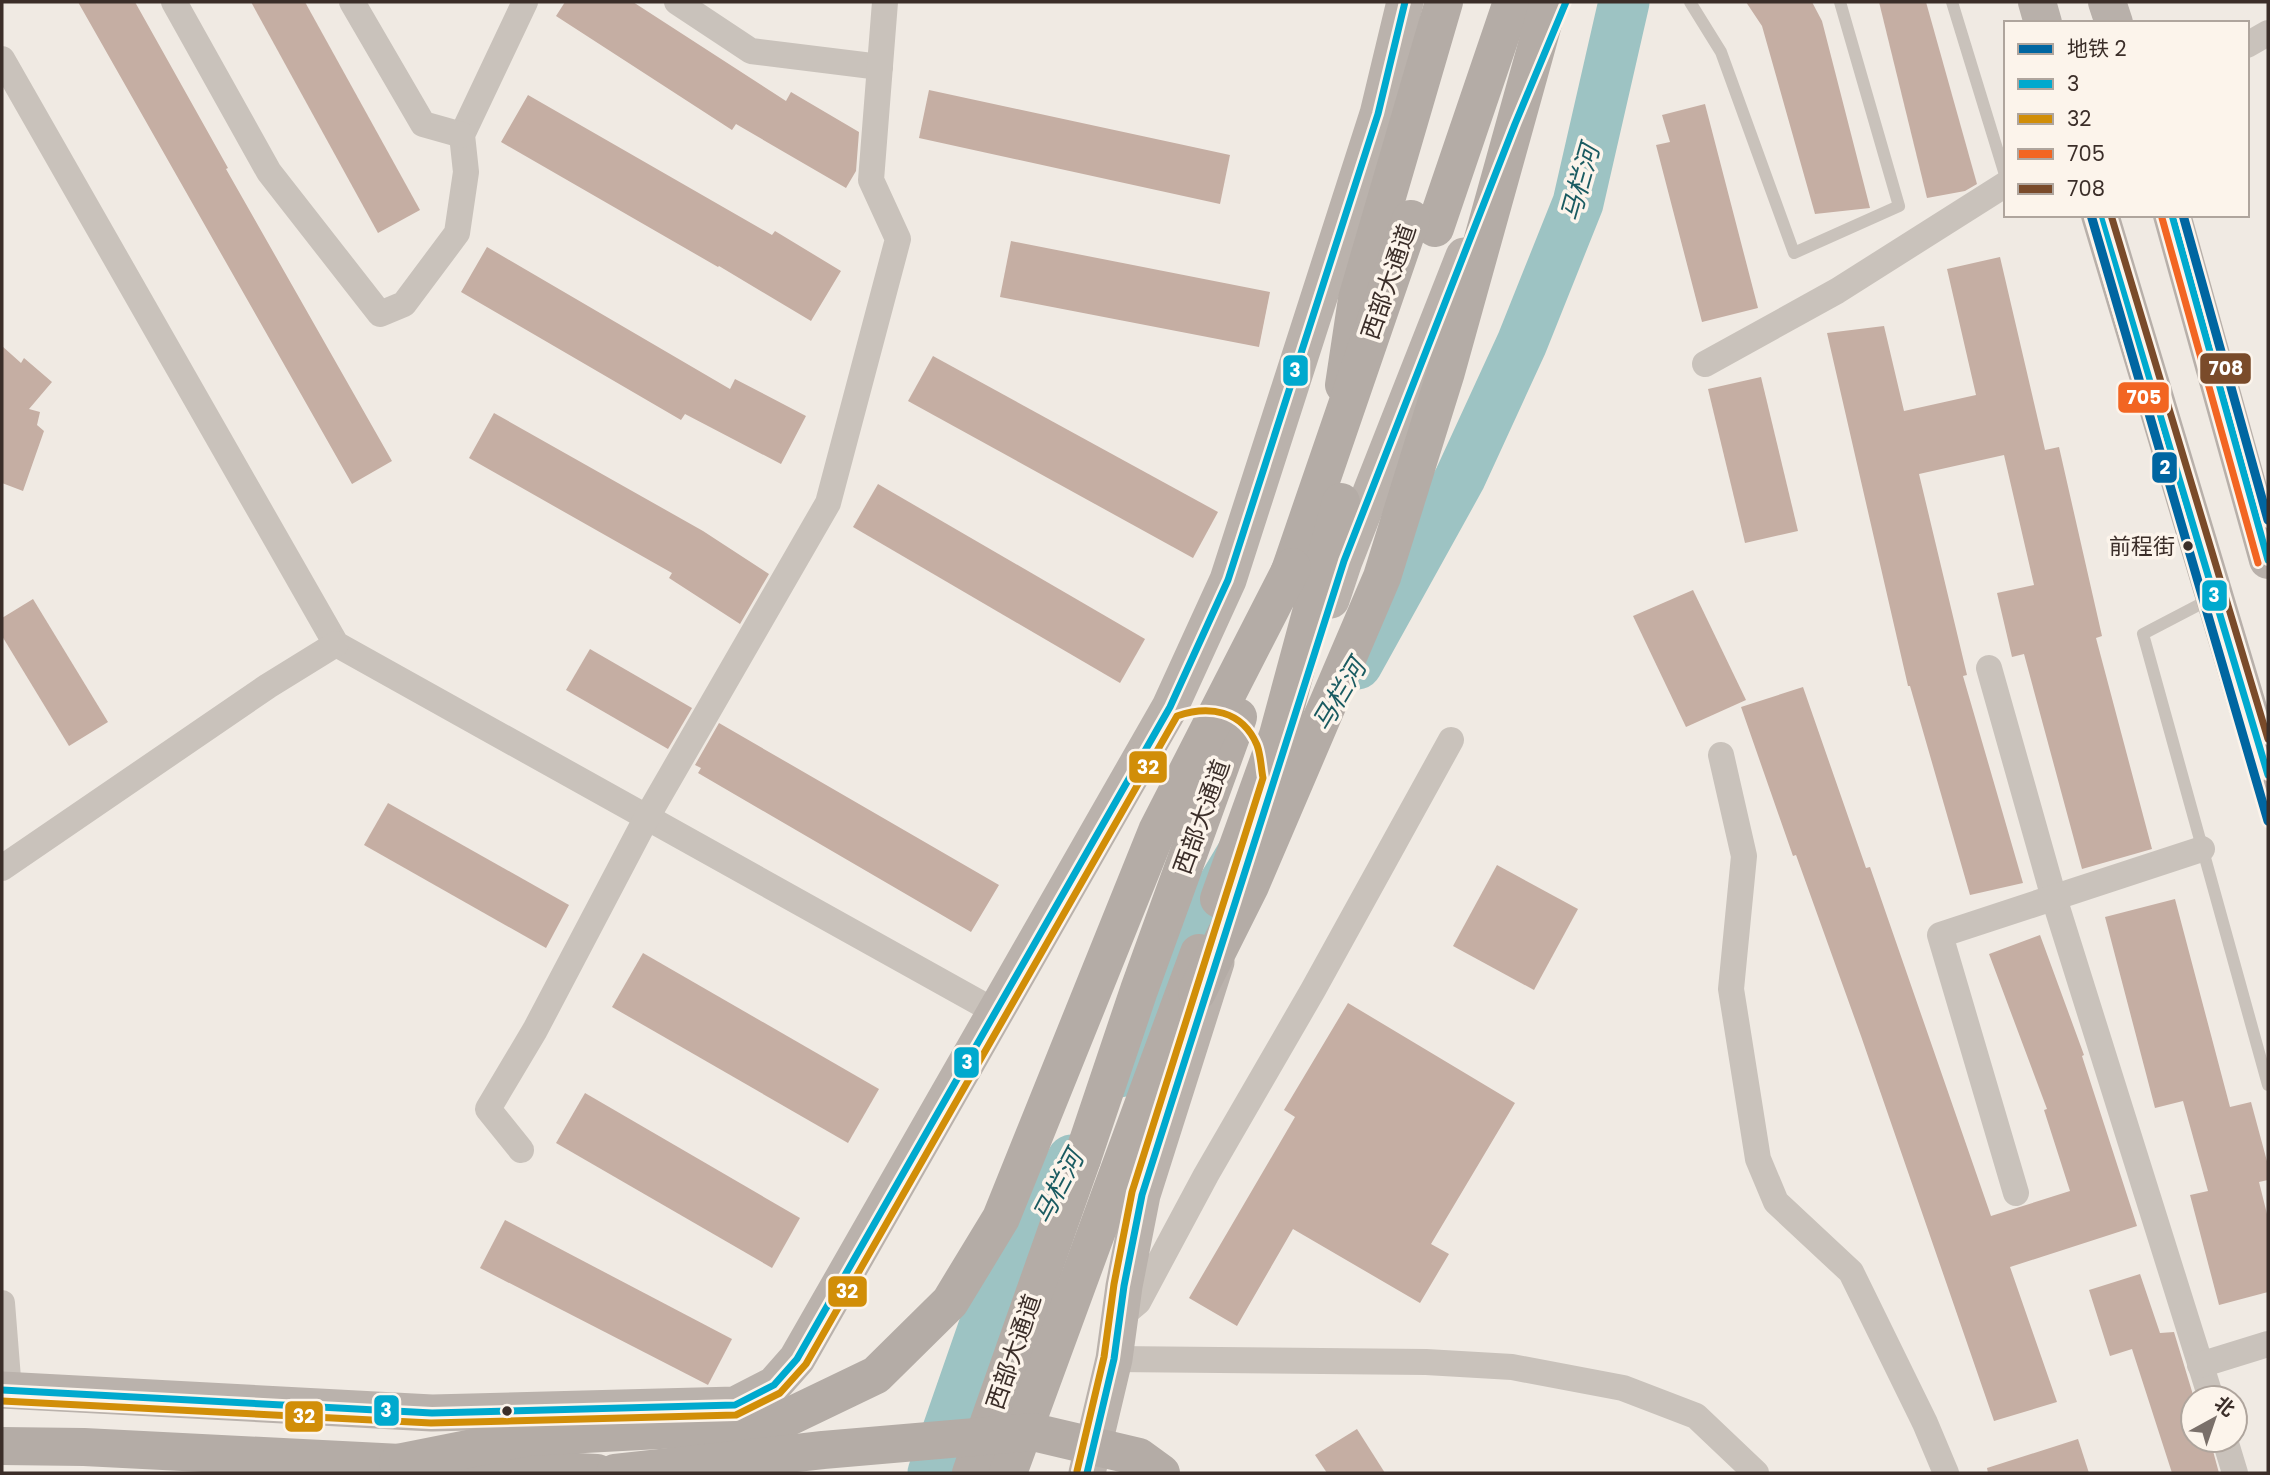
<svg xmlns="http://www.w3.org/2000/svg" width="2270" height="1475" viewBox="0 0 2270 1475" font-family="Poppins,'Noto Sans SC',sans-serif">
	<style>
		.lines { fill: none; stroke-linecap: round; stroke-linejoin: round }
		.river { stroke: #9dc3c3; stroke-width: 51 }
		.building { fill: #c5aea3 }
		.service { stroke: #c9c2bb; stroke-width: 12 }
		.minor { stroke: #c9c2bb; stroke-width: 26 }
		.secondary { stroke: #bab2ac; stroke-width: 37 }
		.primary { stroke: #b8b0aa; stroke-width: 38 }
		.trunk { stroke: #b4aca6; stroke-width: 38 }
		.trunk-bridge { stroke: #b4aca6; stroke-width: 38 }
		.bus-1-casing { stroke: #fcf4eb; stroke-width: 12 }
		.bus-2-casing { stroke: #fcf4eb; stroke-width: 12 }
		.bus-3-casing { stroke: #fcf4eb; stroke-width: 12 }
		.bus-4-casing { stroke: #fcf4eb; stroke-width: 12 }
		.bus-1 { stroke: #00a9ce; stroke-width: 7 }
		.bus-2 { stroke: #d18e08; stroke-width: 7 }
		.bus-3 { stroke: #f26522; stroke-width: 7 }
		.bus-4 { stroke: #7a4b2a; stroke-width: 7 }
		.metro-1-casing { stroke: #fcf4eb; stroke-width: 14 }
		.metro-1 { stroke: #0066a1; stroke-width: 9 }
		.bus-dot { fill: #3b2e29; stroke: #fcf4eb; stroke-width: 2.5 }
		.labels { text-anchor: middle; stroke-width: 7; stroke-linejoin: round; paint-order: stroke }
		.bus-label { font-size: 22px; fill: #3b2e29; stroke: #fcf4eb; text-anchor: end }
		.street-label { font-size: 24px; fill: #3b2e29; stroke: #fcf4eb }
		.water-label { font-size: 26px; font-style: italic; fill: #1a5b61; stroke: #fcf4eb }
		.line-badge { stroke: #fcf4eb; stroke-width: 2.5 }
		.badge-label { font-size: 19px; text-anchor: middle; font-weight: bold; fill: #fff }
	</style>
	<rect width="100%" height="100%" fill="#f0eae3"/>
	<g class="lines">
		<g class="river">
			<polyline points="1357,664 1460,478 1522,343 1578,203 1624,2"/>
			<polyline points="1119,1072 1190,941 1242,854"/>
			<polyline points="933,1473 987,1318 1072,1160"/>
		</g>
	</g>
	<g class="building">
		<polygon points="78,2 135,2 228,168 226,169 392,461 352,484"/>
		<polygon points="251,2 305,2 420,210 378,233"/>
		<polygon points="565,2 633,2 786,101 791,92 859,132 856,171 846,188 736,124 732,130 556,16"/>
		<polygon points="1746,2 1812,2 1822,21 1870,208 1815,214 1762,26"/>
		<polygon points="1879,2 1926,2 1977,184 1965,191 1927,198"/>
		<polygon points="929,90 1230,155 1220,204 919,138"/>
		<polygon points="528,95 772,235 775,231 841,271 811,321 719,266 718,267 501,142"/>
		<polygon points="1705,104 1758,308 1702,322 1656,145 1670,142 1662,115"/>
		<polygon points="1011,241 1270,292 1259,347 1000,297"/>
		<polygon points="487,247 730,389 735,379 806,416 781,464 685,414 681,420 461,292"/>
		<polygon points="2000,257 2045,450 2059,447 2102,636 2096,638 2152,849 2082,869 2024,654 2012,657 1997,593 2034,585 2004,455 1919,474 1967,675 1963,676 2023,883 1970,895 1910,686 1908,686 1827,333 1884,326 1904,411 1976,395 1947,269"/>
		<polygon points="2,346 21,363 24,358 52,382 29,409 40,412 37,425 44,431 23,491 2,483"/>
		<polygon points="933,356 1218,512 1193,558 908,401"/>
		<polygon points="1761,377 1798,531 1745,543 1708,389"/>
		<polygon points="494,413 703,531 769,574 740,624 669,578 672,573 469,458"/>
		<polygon points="878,484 1145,639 1120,683 853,527"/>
		<polygon points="1693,590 1746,700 1686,727 1633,616"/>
		<polygon points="33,599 108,722 69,746 2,636 2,618"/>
		<polygon points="590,649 692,708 668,749 566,690"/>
		<polygon points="1803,687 1866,868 1870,867 1991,1216 2070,1191 2044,1110 2047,1109 1989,954 2040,935 2084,1055 2082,1056 2137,1226 2010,1267 2057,1402 1994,1421 1861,1036 1796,855 1793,856 1741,707"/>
		<polygon points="719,723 999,885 971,932 698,773 701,768 695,765"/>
		<polygon points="388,803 569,905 546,948 364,845"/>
		<polygon points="1497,865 1578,909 1534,990 1453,946"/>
		<polygon points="2175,899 2230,1107 2251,1102 2268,1165 2268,1180 2259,1182 2268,1218 2268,1292 2219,1305 2190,1195 2208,1191 2183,1101 2155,1108 2105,917"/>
		<polygon points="643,953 879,1089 848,1143 612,1007"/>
		<polygon points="1348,1003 1515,1103 1431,1244 1449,1254 1420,1303 1293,1229 1237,1326 1189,1298 1295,1117 1284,1110"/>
		<polygon points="585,1093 800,1218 772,1268 556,1143"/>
		<polygon points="505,1220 732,1339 708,1385 480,1268"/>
		<polygon points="2140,1274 2160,1333 2174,1332 2194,1398 2193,1440 2210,1440 2219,1473 2172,1473 2132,1349 2110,1356 2089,1290"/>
		<polygon points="1357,1429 1385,1473 1327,1473 1315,1455"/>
		<polygon points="2078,1439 2089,1473 1988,1473 1987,1468"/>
	</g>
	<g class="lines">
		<g class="service">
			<polyline points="1690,2 1721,52 1794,253 1899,206 1840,2"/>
			<polyline points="1952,2 2006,178"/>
			<polyline points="2212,598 2143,634 2268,1085"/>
		</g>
		<g class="minor">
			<polyline points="174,2 269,172 380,314 404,304 457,233 466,172 462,135 525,2"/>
			<polyline points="352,2 423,124 462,135"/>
			<polyline points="677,2 751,51 880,67"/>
			<polyline points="2247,45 2268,33"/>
			<polyline points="2,59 336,644 996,1012"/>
			<polyline points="1705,364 1837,291 2006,184"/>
			<polyline points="1989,668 2054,898 2211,1398"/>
			<polyline points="1721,755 1744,856 1731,989 1758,1159 1776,1202 1851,1272 1925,1423 1946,1473"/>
			<polyline points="2,868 268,686 336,644"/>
			<polyline points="521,1150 488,1109 535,1030 647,817 828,503 898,239 871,180 885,2"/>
			<polyline points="2016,1193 1940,935 2202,849"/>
			<polyline points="2,1303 9,1391"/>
			<polyline points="1119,1318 1138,1302 1206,1175 1313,990 1451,740"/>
			<polyline points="1114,1359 1426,1362 1512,1367 1623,1388 1696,1416 1756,1473"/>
			<polyline points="2200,1365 2268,1344"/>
			<polyline points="2225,1440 2235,1473"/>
		</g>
		<g class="secondary">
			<polyline points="1331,600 1344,561 1464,256"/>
			<polyline points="2,1390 432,1413 735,1405 774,1385 797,1359 1170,707 1228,580 1378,114 1405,2"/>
			<polyline points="1087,1473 1114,1359 1124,1286 1142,1195 1216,962"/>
		</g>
		<g class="primary">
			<polyline points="2037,2 2043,23"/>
			<polyline points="2107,2 2114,23"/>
			<polyline points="2100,215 2268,775"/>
			<polyline points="2172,215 2268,560"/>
		</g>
		<g class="trunk">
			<polyline points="1435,228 1512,2"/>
			<polyline points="1344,385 1357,299 1444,2"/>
			<polyline points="2,1446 84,1447 597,1473"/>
			<polyline points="971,1473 1082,1159"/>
			<polyline points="1008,1473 1199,953"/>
		</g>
		<g class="trunk-bridge">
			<polyline points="1283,591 1411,219"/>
			<polyline points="1219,899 1278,735 1341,502"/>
			<polyline points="1197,992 1250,886 1382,577 1446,372 1549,2"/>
			<polyline points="1082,1159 1139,990 1238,717"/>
			<polyline points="398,1463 528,1437 774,1424 876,1375 950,1302 1001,1218 1157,831 1292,567"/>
			<polyline points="615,1473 823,1450 1033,1432 1139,1457 1161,1473"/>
		</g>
		<defs>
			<g id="bus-1">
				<polyline points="2100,215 2268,775"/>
				<polyline points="2172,215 2268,560"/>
				<polyline points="2,1390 432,1413 735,1405 774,1385 797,1359 1170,707 1228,580 1378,114 1405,2"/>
				<polyline points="1087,1473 1114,1359 1124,1286 1142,1195 1344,561 1515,124 1566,2"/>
			</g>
			<path id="bus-2" d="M2,1401L431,1423L736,1415L780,1393L806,1364L1177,716C1209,705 1242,710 1257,745C1261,756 1261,768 1263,778L1132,1192L1114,1284L1104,1357L1077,1471"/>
			<g id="bus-3">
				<polyline points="2090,218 2258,778"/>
				<polyline points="2162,218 2258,563"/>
			</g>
			<g id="bus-4">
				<polyline points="2111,215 2268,739"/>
				<polyline points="2183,215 2268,522"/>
			</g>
		</defs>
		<use href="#bus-1" class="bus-1-casing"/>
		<use href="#bus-2" class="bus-2-casing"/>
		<use href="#bus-3" class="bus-3-casing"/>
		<use href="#bus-4" class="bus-4-casing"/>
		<use href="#bus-1" class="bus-1"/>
		<use href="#bus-2" class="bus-2"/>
		<use href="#bus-3" class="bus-3"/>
		<use href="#bus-4" class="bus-4"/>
		<defs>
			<g id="metro-1">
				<polyline points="2091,215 2268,821"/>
				<polyline points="2183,215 2268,520"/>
			</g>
		</defs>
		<use href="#metro-1" class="metro-1-casing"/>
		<use href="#metro-1" class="metro-1"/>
	</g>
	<g class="bus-dot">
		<circle cx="2188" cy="546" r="6"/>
		<circle cx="507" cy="1411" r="6"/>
	</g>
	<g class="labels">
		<g class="bus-label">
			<text x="2175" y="554">前程街</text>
		</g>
		<g class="street-label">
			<text transform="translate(1389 282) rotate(-71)" y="8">西部大通道</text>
			<text transform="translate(1202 817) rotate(-70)" y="8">西部大通道</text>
			<text transform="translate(1014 1352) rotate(-71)" y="8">西部大通道</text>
		</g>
		<g class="water-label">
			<text transform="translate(1580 183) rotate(-74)" y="9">马栏河</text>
			<text transform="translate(1339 695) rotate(-59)" y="9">马栏河</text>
			<text transform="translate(1058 1187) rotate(-62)" y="9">马栏河</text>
		</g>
	</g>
	<g class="line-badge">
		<rect x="2199" y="352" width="53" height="33" rx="7" fill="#7a4b2a"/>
		<rect x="1282" y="354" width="27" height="33" rx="7" fill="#00a9ce"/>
		<rect x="2117" y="381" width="53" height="33" rx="7" fill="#f26522"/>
		<rect x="2151" y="451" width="27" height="33" rx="7" fill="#0066a1"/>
		<rect x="2201" y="579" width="27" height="33" rx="7" fill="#00a9ce"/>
		<rect x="1128" y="750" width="40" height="34" rx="7" fill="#d18e08"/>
		<rect x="953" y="1046" width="27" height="33" rx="7" fill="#00a9ce"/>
		<rect x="827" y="1275" width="41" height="33" rx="7" fill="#d18e08"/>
		<rect x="373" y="1394" width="27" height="33" rx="7" fill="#00a9ce"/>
		<rect x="284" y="1400" width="40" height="33" rx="7" fill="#d18e08"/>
	</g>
	<g class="badge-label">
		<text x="2226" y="375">708</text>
		<text x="1295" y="377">3</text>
		<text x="2144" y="404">705</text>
		<text x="2165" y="474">2</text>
		<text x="2214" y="602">3</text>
		<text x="1148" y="774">32</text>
		<text x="967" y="1069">3</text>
		<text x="847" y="1298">32</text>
		<text x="386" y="1417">3</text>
		<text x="304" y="1423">32</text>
	</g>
	<rect width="2270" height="1475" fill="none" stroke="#3b2e29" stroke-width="7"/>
	<rect x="2004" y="21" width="245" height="196" fill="#fcf4eb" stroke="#afa59d" stroke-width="2"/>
	<rect x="2018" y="44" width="35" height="10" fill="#0066a1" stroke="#afa59d" stroke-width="2"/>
	<text x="2067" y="56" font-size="21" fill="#3b2e29">地铁 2</text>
	<rect x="2018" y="79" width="35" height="10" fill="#00a9ce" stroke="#afa59d" stroke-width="2"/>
	<text x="2067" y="91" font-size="21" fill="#3b2e29">3</text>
	<rect x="2018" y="114" width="35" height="10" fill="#d18e08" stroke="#afa59d" stroke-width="2"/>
	<text x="2067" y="126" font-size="21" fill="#3b2e29">32</text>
	<rect x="2018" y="149" width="35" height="10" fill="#f26522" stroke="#afa59d" stroke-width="2"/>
	<text x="2067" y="161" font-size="21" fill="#3b2e29">705</text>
	<rect x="2018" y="184" width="35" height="10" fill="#7a4b2a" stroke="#afa59d" stroke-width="2"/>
	<text x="2067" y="196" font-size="21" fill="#3b2e29">708</text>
	<g transform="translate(2214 1419) rotate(40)"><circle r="33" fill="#fcf4eb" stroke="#afa59d" stroke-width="2"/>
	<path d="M0-5L12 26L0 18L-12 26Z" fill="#7a706a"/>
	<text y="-10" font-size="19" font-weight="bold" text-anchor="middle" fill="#3b2e29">北</text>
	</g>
</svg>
